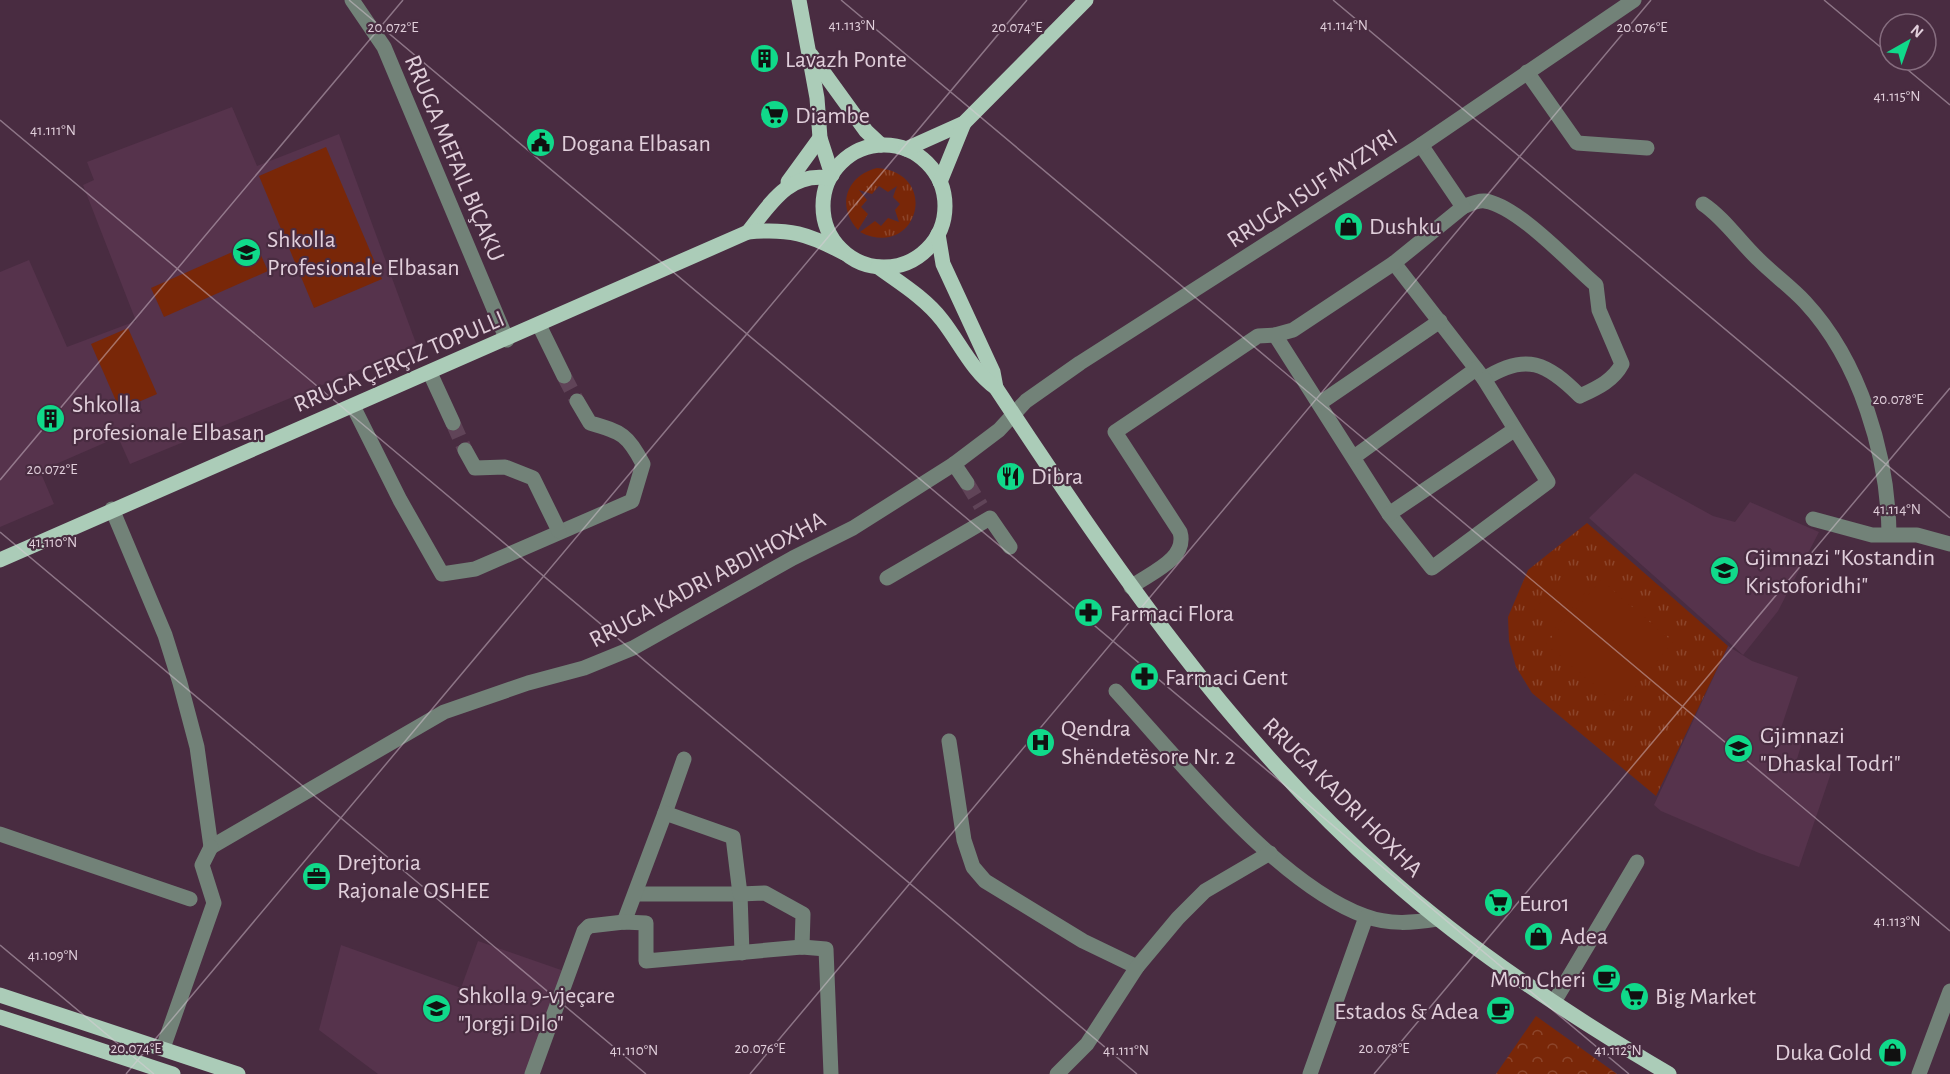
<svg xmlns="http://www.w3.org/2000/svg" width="1950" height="1074" viewBox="0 0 1950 1074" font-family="'Alegreya Sans',sans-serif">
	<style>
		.built { fill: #56334c }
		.grass { fill: url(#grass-tufts) }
		.park { fill: url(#park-crowns) }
		.garden { fill: #792708 }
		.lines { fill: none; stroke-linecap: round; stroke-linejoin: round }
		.minor-tunnel { stroke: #604458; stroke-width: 15; stroke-dasharray: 15 8; stroke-linecap: butt }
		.minor { stroke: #728278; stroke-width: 15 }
		.major { stroke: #abccb8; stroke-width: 15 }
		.ticks { fill: none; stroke: #e1cfdb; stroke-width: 1.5; stroke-opacity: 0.45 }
		.labels { text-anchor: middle; stroke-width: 4.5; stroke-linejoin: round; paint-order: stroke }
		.poi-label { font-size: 24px; fill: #e1cfdb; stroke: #492c41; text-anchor: start }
		.street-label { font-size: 24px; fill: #e1cfdb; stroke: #492c41 }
		.ticks-label { font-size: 15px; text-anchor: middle; fill: #e1cfdb; stroke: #492c41; stroke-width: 4.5; stroke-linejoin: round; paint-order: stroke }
	</style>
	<defs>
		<pattern id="grass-tufts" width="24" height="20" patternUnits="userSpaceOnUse" patternTransform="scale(1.5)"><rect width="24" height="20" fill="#792708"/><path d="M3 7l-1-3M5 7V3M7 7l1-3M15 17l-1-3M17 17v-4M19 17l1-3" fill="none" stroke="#8c452b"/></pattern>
		<pattern id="park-crowns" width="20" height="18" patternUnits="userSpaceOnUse" patternTransform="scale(1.5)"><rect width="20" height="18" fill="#792708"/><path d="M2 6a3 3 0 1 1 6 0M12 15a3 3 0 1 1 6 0" fill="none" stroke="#8c452b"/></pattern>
	</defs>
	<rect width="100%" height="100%" fill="#492c41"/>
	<g class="built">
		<polygon points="232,107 257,166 339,134 417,346 130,464 118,437 40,471 54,504 0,527 0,272 29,260 67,347 136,321 83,185 94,180 87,162"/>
		<polygon points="1635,473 1713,516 1735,522 1750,502 1819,532 1778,611 1743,655 1589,518"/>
		<polygon points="1728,646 1752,661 1798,677 1780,731 1803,739 1797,759 1832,770 1799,867 1759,853 1661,811 1654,805"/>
		<polygon points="478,941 564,971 528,1074 378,1074 319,1030 341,945 461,988"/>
	</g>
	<g class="grass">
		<path d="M877,168C942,173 917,261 860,232L875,221L881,226L888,218L899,222L895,210L900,204L893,197L897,186L888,192L879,186L872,194L859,190L867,200L861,207L868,214L858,230C836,206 846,176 877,168Z"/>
		<polygon points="1587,523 1728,646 1656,796 1532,693 1516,667 1509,641 1508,617 1528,570"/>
	</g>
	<polygon class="park" points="1536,1016 1617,1074 1496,1074"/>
	<g class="garden">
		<polygon points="326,147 382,279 314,308 259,176"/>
		<polygon points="255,242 268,271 164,317 151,288"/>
		<polygon points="128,328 157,394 120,410 91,344"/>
		<polygon points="1569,569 1590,587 1555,628 1534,610"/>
		<polygon points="1601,580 1673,642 1619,706 1546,644"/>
	</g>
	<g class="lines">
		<g class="minor-tunnel">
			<polyline points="564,376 577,401"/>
			<polyline points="453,423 465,450"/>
			<polyline points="967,483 981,506"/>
		</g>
		<g class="minor">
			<polyline points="352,0 384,47 507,340"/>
			<polyline points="1527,72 1577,143 1647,148"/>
			<path d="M1703,204C1724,218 1740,242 1758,259C1773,274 1791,287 1805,302C1860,361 1888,455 1889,534"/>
			<path d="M1463,207C1470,204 1478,200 1485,201C1518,206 1570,263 1596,285L1599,310L1622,364C1613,381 1597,388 1580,396C1547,363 1526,352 1484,379"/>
			<polyline points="539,325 564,376"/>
			<polyline points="1275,335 1389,514 1432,568 1548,482 1484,379 1394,263"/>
			<polyline points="430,373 453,423"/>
			<polyline points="1320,403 1440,321"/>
			<path d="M353,406L400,500L442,574L475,569L632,501L643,464C628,435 622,432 590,423L577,401"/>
			<polyline points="465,450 475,468 505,467 533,478 559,531"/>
			<polyline points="1354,457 1476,369"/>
			<polyline points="954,464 967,483"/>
			<polyline points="112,509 165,635 180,683 197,747 211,847"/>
			<polyline points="1389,514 1514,430"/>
			<polyline points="1813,519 1872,535 1917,535 1950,544"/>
			<polyline points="887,578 990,518 1010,547"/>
			<path d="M1131,587C1150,573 1188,559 1180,532L1115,432L1258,336L1275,335L1293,330L1394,263L1463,207L1421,145"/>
			<path d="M1116,691C1180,761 1277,884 1365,916C1389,925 1413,923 1437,919"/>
			<polyline points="949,741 964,840 973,867 985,881 1083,941 1137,967"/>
			<polyline points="665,813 684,759"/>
			<polyline points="0,834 190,899"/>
			<polyline points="211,847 444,712 528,683 584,668 633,648 793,558 853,528 954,464 999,430 1026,401 1080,363 1421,145 1634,0"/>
			<polyline points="635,894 740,894 742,953"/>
			<polyline points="624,922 665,813 733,837 740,894 765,893 803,914 802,947"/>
			<polyline points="1554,1002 1637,862"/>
			<polyline points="163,1048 214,903 202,865 211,847"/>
			<polyline points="532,1074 584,931 589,926 624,922 646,923 646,961 802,947 826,949 831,1074"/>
			<polyline points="1057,1074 1087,1044 1137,967 1178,918 1205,891 1270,853"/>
			<polyline points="1310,1074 1366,917"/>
			<polyline points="1919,1074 1950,991"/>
		</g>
		<g class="major">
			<polyline points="799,0 817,98 820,138 832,175"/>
			<polyline points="811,55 866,131 881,145"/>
			<circle cx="884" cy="206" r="61"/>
			<polyline points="906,149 964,123 1086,0"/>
			<polyline points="788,182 820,138"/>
			<polyline points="940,182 964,123"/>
			<path d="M748,232C771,203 789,172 829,178"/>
			<polyline points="938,234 943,264 993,372 996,388"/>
			<path d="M878,267C900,283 925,298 942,320C960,343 972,371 996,388C1111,562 1229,736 1386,875C1471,951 1570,1016 1669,1074"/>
			<path d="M0,560L748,232C789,228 809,234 844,253"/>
			<polyline points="0,995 238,1074"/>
			<polyline points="0,1017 173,1074"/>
		</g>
	</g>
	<path class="ticks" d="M349,0L1629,1074M841,0L1950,931M1333,0L1950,518M1824,0L1890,55M1896,60L1950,105M0,120L1137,1074M0,480L403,0M0,532L646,1074M0,945L154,1074M126,1074L1027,0M750,1074L1651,0M1374,1074L1950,388"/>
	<defs>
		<symbol id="building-disc" viewBox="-11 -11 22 22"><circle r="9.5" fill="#10d98a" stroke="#492c41"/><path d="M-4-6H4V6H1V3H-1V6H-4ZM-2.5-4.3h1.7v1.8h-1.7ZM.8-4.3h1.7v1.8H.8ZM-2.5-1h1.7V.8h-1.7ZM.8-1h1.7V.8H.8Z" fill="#111"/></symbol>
		<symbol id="supermarket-disc" viewBox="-11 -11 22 22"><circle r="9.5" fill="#10d98a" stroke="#492c41"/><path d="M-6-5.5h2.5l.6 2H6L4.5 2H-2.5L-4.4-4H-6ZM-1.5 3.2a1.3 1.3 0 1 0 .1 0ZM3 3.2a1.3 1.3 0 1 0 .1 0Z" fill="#111"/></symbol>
		<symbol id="civic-disc" viewBox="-11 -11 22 22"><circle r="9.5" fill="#10d98a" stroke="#492c41"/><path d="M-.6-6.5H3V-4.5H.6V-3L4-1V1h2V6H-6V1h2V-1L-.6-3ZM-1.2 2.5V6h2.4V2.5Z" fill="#111"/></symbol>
		<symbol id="shop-disc" viewBox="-11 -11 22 22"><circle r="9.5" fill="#10d98a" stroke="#492c41"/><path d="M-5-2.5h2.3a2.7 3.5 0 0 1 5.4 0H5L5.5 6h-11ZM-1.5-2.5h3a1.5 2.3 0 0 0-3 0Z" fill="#111"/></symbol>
		<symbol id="school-disc" viewBox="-11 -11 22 22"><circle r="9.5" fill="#10d98a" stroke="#492c41"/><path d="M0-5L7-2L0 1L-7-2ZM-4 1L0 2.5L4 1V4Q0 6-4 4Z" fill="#111"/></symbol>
		<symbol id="restaurant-disc" viewBox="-11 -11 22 22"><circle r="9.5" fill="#10d98a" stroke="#492c41"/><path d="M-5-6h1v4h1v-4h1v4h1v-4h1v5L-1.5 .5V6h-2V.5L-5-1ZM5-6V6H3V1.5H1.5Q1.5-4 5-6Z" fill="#111"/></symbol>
		<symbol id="pharmacy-disc" viewBox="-11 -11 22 22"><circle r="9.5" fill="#10d98a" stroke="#492c41"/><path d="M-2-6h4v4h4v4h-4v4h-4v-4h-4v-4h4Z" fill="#111"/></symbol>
		<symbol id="hospital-disc" viewBox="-11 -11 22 22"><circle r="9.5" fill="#10d98a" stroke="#492c41"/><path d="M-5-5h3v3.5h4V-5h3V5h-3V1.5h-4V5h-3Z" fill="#111"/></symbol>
		<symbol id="office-disc" viewBox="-11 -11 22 22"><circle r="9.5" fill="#10d98a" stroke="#492c41"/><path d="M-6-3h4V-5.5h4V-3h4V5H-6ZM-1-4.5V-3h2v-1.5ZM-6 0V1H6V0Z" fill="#111"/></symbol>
		<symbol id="cafe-disc" viewBox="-11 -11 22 22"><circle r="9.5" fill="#10d98a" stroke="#492c41"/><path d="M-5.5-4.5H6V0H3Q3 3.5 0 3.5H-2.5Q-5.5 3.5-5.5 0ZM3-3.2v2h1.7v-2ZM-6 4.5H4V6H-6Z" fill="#111"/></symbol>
	</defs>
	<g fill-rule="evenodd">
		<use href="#building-disc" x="748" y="42" width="33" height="33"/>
		<use href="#supermarket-disc" x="758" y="98" width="33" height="33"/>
		<use href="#civic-disc" x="524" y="126" width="33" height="33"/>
		<use href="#shop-disc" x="1332" y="210" width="33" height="33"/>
		<use href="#school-disc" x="230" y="236" width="33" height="33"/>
		<use href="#building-disc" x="34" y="402" width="33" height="33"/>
		<use href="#restaurant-disc" x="994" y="460" width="33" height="33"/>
		<use href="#school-disc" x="1708" y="554" width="33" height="33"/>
		<use href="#pharmacy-disc" x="1072" y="596" width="33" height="33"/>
		<use href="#pharmacy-disc" x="1128" y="660" width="33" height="33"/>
		<use href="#hospital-disc" x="1024" y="726" width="33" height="33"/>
		<use href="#school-disc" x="1722" y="732" width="33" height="33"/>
		<use href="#office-disc" x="300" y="860" width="33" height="33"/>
		<use href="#supermarket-disc" x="1482" y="886" width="33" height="33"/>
		<use href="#shop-disc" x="1522" y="920" width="33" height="33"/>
		<use href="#cafe-disc" x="1590" y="962" width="33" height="33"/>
		<use href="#supermarket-disc" x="1618" y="980" width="33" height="33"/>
		<use href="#school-disc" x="420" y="992" width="33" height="33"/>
		<use href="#cafe-disc" x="1484" y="994" width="33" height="33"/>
		<use href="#shop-disc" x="1876" y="1036" width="33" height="33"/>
	</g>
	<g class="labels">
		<g class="poi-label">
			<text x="785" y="67">Lavazh Ponte</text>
			<text x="795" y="123">Diambe</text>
			<text x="561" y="151">Dogana Elbasan</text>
			<text x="1369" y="234">Dushku</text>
			<text x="267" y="247">Shkolla<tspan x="267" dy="28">Profesionale Elbasan</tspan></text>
			<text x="72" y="412">Shkolla<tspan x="72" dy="28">profesionale Elbasan</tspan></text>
			<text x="1031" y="484">Dibra</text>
			<text x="1745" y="565">Gjimnazi "Kostandin<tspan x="1745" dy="28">Kristoforidhi"</tspan></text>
			<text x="1110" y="621">Farmaci Flora</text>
			<text x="1165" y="685">Farmaci Gent</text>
			<text x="1061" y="736">Qendra<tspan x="1061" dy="28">Shëndetësore Nr. 2</tspan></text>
			<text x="1760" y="743">Gjimnazi<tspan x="1760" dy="28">"Dhaskal Todri"</tspan></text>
			<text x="337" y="870">Drejtoria<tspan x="337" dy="28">Rajonale OSHEE</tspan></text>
			<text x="1519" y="911">Euro1</text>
			<text x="1560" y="944">Adea</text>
			<text x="1586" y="987" text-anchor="end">Mon Cheri</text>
			<text x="458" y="1003">Shkolla 9-vjeçare<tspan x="458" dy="28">"Jorgji Dilo"</tspan></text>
			<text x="1655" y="1004">Big Market</text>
			<text x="1479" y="1019" text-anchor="end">Estados &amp; Adea</text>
			<text x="1872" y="1060" text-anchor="end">Duka Gold</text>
		</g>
		<g class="street-label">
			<text transform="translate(455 158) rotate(67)" y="8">RRUGA MEFAIL BIÇAKU</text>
			<text transform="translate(1312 188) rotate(-33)" y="8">RRUGA ISUF MYZYRI</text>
			<text transform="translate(399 361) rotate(-23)" y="8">RRUGA ÇERÇIZ TOPULLI</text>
			<text transform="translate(707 579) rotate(-28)" y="8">RRUGA KADRI ABDIHOXHA</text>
			<text transform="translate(1343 797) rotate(45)" y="8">RRUGA KADRI HOXHA</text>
		</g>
	</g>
	<g class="ticks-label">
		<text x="852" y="30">41.113°N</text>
		<text x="1344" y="30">41.114°N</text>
		<text x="393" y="32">20.072°E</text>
		<text x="1017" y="32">20.074°E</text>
		<text x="1642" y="32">20.076°E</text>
		<text x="1897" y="101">41.115°N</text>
		<text x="53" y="135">41.111°N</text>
		<text x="1898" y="404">20.078°E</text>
		<text x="52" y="474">20.072°E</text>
		<text x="1897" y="514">41.114°N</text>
		<text x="53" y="547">41.110°N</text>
		<text x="1897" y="926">41.113°N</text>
		<text x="53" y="960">41.109°N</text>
		<text x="136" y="1053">20.074°E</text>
		<text x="760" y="1053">20.076°E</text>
		<text x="1384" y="1053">20.078°E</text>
		<text x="634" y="1055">41.110°N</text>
		<text x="1126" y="1055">41.111°N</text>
		<text x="1618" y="1055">41.112°N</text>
	</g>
	<g transform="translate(1908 42) rotate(40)"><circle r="28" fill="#492c41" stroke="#866d7f" stroke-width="1.5"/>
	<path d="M0-4.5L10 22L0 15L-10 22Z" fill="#10d98a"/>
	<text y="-9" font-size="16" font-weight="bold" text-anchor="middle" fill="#e1cfdb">N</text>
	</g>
</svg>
